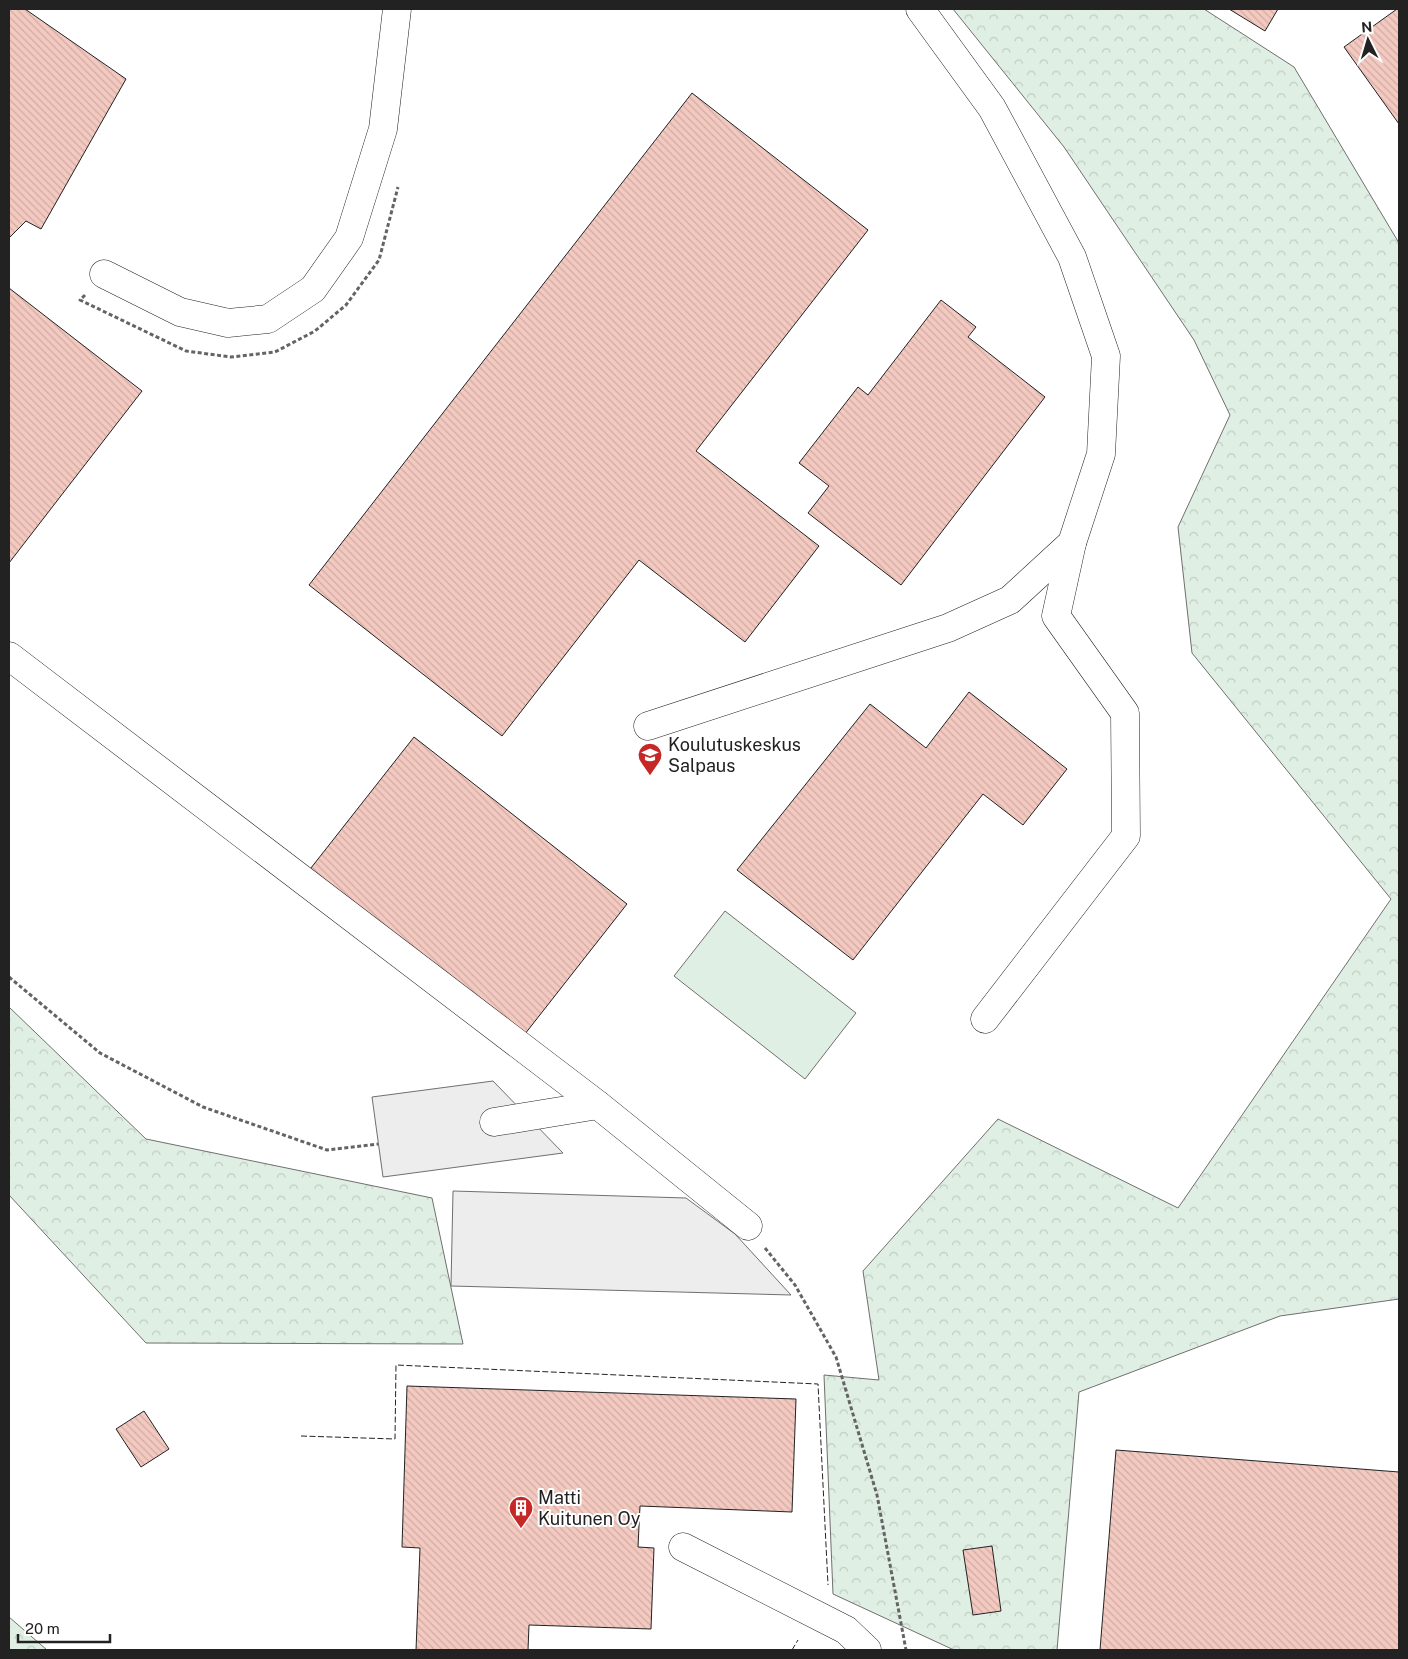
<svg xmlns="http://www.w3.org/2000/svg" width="1408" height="1659" viewBox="0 0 1408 1659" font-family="'Public Sans',sans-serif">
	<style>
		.forest { fill: url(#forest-crowns); stroke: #6f6f6f }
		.green { fill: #e0efe3; stroke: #6f6f6f }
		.parking { fill: #ededed; stroke: #6f6f6f }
		.building { fill: url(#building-back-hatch); stroke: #222 }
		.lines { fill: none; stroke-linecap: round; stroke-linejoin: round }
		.minor-casing { stroke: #222; stroke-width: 29 }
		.path { stroke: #646464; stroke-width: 3; stroke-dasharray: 4 2.5; stroke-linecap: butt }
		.minor { stroke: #fff; stroke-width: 28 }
		.fence { stroke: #222; stroke-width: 1; stroke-dasharray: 6 2.5; stroke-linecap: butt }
		.labels { text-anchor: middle; stroke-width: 4; stroke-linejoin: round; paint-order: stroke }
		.poi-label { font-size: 18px; fill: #222; stroke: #fff; text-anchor: start }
	</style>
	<defs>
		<pattern id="forest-crowns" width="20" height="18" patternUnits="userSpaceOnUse" patternTransform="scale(1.25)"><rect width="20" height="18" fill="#e0efe3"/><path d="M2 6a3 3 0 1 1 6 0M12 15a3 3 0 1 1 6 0" fill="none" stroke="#c0cdc2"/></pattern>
		<pattern id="building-back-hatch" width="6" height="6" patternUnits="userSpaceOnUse" patternTransform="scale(1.25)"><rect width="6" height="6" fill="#f3c9c0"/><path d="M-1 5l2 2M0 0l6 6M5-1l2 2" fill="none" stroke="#d0aca5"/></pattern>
	</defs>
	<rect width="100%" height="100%" fill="#fff"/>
	<g class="forest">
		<polygon points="953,9 1204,9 1294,67 1399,243 1399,1299 1280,1316 1079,1392 1057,1650 954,1650 833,1594 824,1375 879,1380 863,1271 998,1119 1178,1208 1391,899 1192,653 1178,527 1230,415 1194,340 1064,147"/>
		<polygon points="9,1007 146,1139 432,1198 463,1344 146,1343 9,1195"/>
		<polygon points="9,1617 47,1650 9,1650"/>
	</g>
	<polygon class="green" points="725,911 856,1013 805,1079 674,976"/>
	<g class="parking">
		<polygon points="493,1081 563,1153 383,1177 372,1097"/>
		<polygon points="453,1191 686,1198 735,1234 791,1295 451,1286"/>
	</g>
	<g class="building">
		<polygon points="9,9 25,9 126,79 41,229 26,221 9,238"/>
		<polygon points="1229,9 1278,9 1265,31"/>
		<polygon points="1397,9 1399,9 1399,124 1344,47"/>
		<polygon points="692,93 868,230 696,451 819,546 745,642 639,560 502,736 309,585"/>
		<polygon points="9,288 142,391 9,563"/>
		<polygon points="941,300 976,327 968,337 1045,397 901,585 808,513 829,486 799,463 858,387 868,395"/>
		<polygon points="969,692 1067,769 1023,825 983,794 853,960 737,870 870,704 926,748"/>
		<polygon points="414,737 627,904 521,1039 307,873"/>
		<polygon points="407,1386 796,1399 792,1512 640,1506 638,1547 654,1548 651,1629 529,1625 528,1650 416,1650 420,1548 402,1547"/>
		<polygon points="144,1411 169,1449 141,1467 116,1429"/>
		<polygon points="1116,1450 1399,1472 1399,1650 1100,1650"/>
		<polygon points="992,1546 1001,1611 973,1615 963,1550"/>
	</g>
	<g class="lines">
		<defs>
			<g id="minor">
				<polyline points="104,274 180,312 228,323 268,319 313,289 349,238 383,129 397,9"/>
				<polyline points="9,656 598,1105 748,1226"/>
				<polyline points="648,726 948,628 1010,600 1072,543 1101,454 1106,356 1072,257 992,108 920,9"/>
				<polyline points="985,1019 1126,836 1125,713 1056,616 1072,543"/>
				<polyline points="494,1122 598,1105"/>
				<polyline points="683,1547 846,1630 867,1650"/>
			</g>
		</defs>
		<use href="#minor" class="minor-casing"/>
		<g class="path">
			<polyline points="85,295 80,300 186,351 231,357 275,352 315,331 346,305 379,260 398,187"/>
			<polyline points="9,977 100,1053 203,1107 327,1150 378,1144"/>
			<polyline points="765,1248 795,1285 836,1357 877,1495 906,1650"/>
		</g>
		<use href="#minor" class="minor"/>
		<g class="fence">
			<polyline points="301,1436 395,1439 396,1365 818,1384 828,1585"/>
			<polyline points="792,1650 798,1640"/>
		</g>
	</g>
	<defs>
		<symbol id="school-pin" viewBox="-11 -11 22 30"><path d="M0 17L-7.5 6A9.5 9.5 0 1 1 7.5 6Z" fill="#c62828" stroke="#fff"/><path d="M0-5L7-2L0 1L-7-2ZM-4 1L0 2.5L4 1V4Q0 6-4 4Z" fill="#fff"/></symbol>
		<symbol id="building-pin" viewBox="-11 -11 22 30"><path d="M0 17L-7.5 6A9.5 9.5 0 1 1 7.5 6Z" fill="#c62828" stroke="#fff"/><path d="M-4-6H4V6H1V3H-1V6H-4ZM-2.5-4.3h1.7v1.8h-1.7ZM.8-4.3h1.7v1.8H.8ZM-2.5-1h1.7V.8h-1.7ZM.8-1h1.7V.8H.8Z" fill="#fff"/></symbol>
	</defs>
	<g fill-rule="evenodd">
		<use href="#school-pin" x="636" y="741" width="28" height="38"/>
		<use href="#building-pin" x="507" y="1494" width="28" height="38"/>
	</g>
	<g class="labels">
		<g class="poi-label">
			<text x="668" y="751">Koulutuskeskus<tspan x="668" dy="21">Salpaus</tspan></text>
			<text x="538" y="1504">Matti<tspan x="538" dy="21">Kuitunen Oy</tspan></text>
		</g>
	</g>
	<rect width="1408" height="1659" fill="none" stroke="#222222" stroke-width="20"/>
	<g transform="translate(1368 40) rotate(355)" stroke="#ffffff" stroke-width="4" paint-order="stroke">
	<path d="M0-4L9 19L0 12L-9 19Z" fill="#222222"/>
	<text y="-8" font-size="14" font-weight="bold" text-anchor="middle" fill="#222222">N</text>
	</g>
	<path d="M18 1634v8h92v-8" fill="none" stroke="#222222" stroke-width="2.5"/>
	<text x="25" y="1634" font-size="15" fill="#222222" stroke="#ffffff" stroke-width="4" paint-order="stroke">20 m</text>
</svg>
